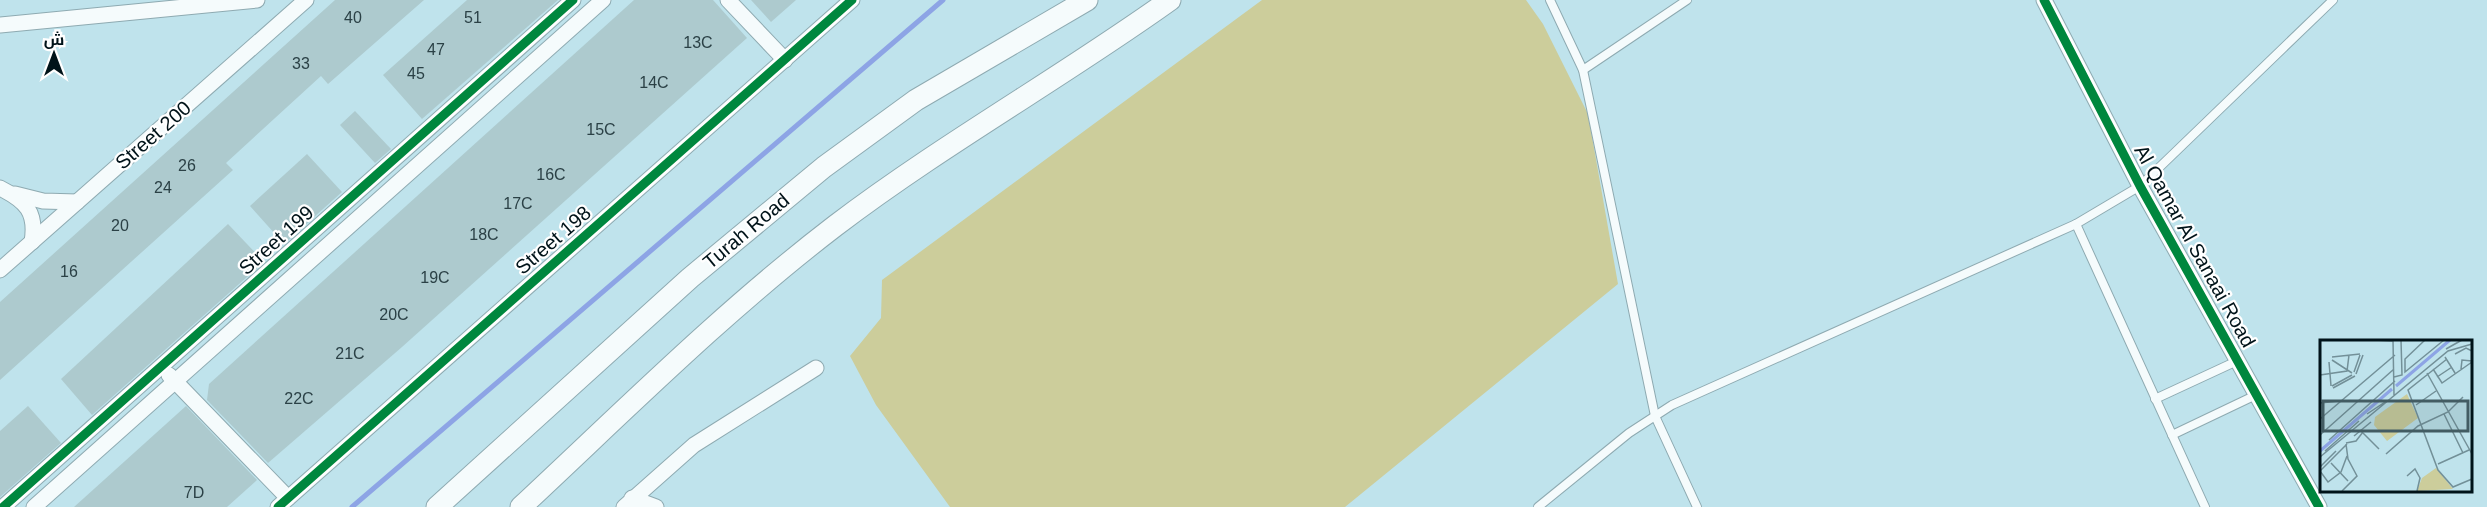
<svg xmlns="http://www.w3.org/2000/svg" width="2487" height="507" viewBox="0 0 2487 507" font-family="Helvetica,Cairo,sans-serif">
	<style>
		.green { fill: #cccd9b }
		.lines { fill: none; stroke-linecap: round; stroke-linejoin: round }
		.stream { stroke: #8da4e5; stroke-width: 5 }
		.building { fill: #adcace }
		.service-casing { stroke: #8eaab1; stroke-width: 10 }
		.minor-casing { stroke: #8eaab1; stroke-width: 17 }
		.secondary-casing { stroke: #8eaab1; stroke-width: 23 }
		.service { stroke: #f5fbfc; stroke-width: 8 }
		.minor { stroke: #f5fbfc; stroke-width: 15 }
		.secondary { stroke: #f5fbfc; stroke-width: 21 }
		.cycleway-casing { stroke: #fff; stroke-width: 13 }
		.cycleway { stroke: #00873e; stroke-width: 9 }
		.labels { text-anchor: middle; stroke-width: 4.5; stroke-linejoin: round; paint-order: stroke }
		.number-label { font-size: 16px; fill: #2b4146 }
		.street-label { font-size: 20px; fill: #001319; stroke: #fff }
		.inset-river { fill: none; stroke: #8da4e5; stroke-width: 3 }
		.inset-road { fill: none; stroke: #739098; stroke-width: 1.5 }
		.view { fill: #435c63; fill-opacity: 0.15; stroke: #435c63; stroke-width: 3 }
		.inset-edge { fill: none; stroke: #001319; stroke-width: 3 }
	</style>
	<rect width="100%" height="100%" fill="#bfe3ec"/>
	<polygon class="green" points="1262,0 1526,0 1543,24 1588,114 1618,284 1345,507 950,507 876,405 850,356 881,318 882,280"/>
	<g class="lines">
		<polyline class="stream" points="352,507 943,0"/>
	</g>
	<g class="building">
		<polygon points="335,0 424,0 328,84 321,76 226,163 233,170 0,380 0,302"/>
		<polygon points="467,0 558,0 422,119 383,75"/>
		<polygon points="634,0 713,0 747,38 402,347 268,463 207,400 209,384"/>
		<polygon points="751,0 796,0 771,22"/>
		<polygon points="355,111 391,149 375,163 340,125"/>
		<polygon points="307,154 342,192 284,244 250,206"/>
		<polygon points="228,224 264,262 92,415 61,379"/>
		<polygon points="28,406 61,443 0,497 0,431"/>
		<polygon points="186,406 257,480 227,507 74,507"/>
	</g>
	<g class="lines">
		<defs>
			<g id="service">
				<polyline points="1550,0 1583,70 1655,416 1697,507"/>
				<polyline points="1583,70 1687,0"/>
				<polyline points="2076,224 2205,507"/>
				<polyline points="2155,399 2237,361"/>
				<polyline points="2172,435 2256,395"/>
				<polyline points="1538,507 1629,433 1672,405 2076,224 2140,186 2333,0"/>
			</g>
			<g id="minor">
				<polyline points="728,0 785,60"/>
				<polyline points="2044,0 2140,186 2319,507"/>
				<polyline points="0,25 257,0"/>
				<path d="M0,188C26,201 37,212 32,242"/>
				<polyline points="15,194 43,201 77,202"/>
				<polyline points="0,270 306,0"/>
				<polyline points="169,375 288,498"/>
				<polyline points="632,498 656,507"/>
				<polyline points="3,507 573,0"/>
				<polyline points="34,507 603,0"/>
				<polyline points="278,507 852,0"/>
				<polyline points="624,507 694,445 816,368"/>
			</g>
			<g id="secondary">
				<polyline points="437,507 690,278 824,167 916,100 1087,0"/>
				<path d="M521,507C624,411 724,311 835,226C943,144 1061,78 1170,0"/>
			</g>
		</defs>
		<use href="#service" class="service-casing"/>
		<use href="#minor" class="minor-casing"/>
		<use href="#secondary" class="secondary-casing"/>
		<use href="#service" class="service"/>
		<use href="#minor" class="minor"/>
		<use href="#secondary" class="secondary"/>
		<defs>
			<g id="cycleway">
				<polyline points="2044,0 2140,186 2319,507"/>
				<polyline points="3,507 573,0"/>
				<polyline points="278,507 852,0"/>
			</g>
		</defs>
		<use href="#cycleway" class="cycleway-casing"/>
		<use href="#cycleway" class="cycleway"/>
	</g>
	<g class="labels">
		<g class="number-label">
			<text x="353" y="23">40</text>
			<text x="473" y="23">51</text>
			<text x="698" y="48">13C</text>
			<text x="436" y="55">47</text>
			<text x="301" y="69">33</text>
			<text x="416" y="79">45</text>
			<text x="654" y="88">14C</text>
			<text x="601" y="135">15C</text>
			<text x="187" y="171">26</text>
			<text x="551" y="180">16C</text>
			<text x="163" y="193">24</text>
			<text x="518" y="209">17C</text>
			<text x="120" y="231">20</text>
			<text x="484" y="240">18C</text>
			<text x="69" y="277">16</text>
			<text x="435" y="283">19C</text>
			<text x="394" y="320">20C</text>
			<text x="350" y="359">21C</text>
			<text x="299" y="404">22C</text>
			<text x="194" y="498">7D</text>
		</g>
		<g class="street-label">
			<text transform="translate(153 135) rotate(-41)" y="7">Street 200</text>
			<text transform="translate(746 231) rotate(-40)" y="7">Turah Road</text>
			<text transform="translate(276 240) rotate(-42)" y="7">Street 199</text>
			<text transform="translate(553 240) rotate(-41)" y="7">Street 198</text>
			<text transform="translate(2195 246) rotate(61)" y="7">Al Qamar Al Sanaai Road</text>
		</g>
	</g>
	<g transform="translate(2320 340)">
		<rect width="152" height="152" fill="#bfe3ec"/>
		<path d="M87,54L98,78L67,101L54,85L55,77ZM116,128L133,149L97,151L102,138Z" fill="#cccd9b"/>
		<path class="inset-river" d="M76,46L130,0M0,111L72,49"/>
		<path class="inset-road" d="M54,0L73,1M73,0L74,55M105,0L85,19V32L124,0M126,9L142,0M135,14L146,8L152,11M12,17L40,14M125,17L135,33M127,19L88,50L118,130L133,147L152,139M12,20L32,33M9,22L11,46M113,29L122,43L152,22M141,29L142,20L152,21M34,32L40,15M107,33L152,114M36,34L43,15M0,35L27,31L29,15M74,37L82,35L81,0M117,37L132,27M12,46L32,35M13,48L35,36M0,63L19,61M96,65L116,51M47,74L65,62M124,74L143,113M0,79L75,15M40,90L59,109M0,95L74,29M34,96L51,82M9,100L75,41M26,103L36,101L43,92M27,104L0,131L8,142L21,132L27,116M5,111L39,81M66,114L98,86L128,72L143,57M0,117L128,11L152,4M11,123L28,141M118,124L149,110M0,127L16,111M87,136L95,129L100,138L97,151M22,151L37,136L28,119L26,104"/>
		<path class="view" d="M3,61H148V91H3Z"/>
		<rect width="152" height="152" class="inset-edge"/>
	</g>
	<g transform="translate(54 54)" stroke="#ffffff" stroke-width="4.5" paint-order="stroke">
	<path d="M0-4.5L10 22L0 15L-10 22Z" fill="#001319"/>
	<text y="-9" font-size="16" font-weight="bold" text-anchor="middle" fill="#001319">ش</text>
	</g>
</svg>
